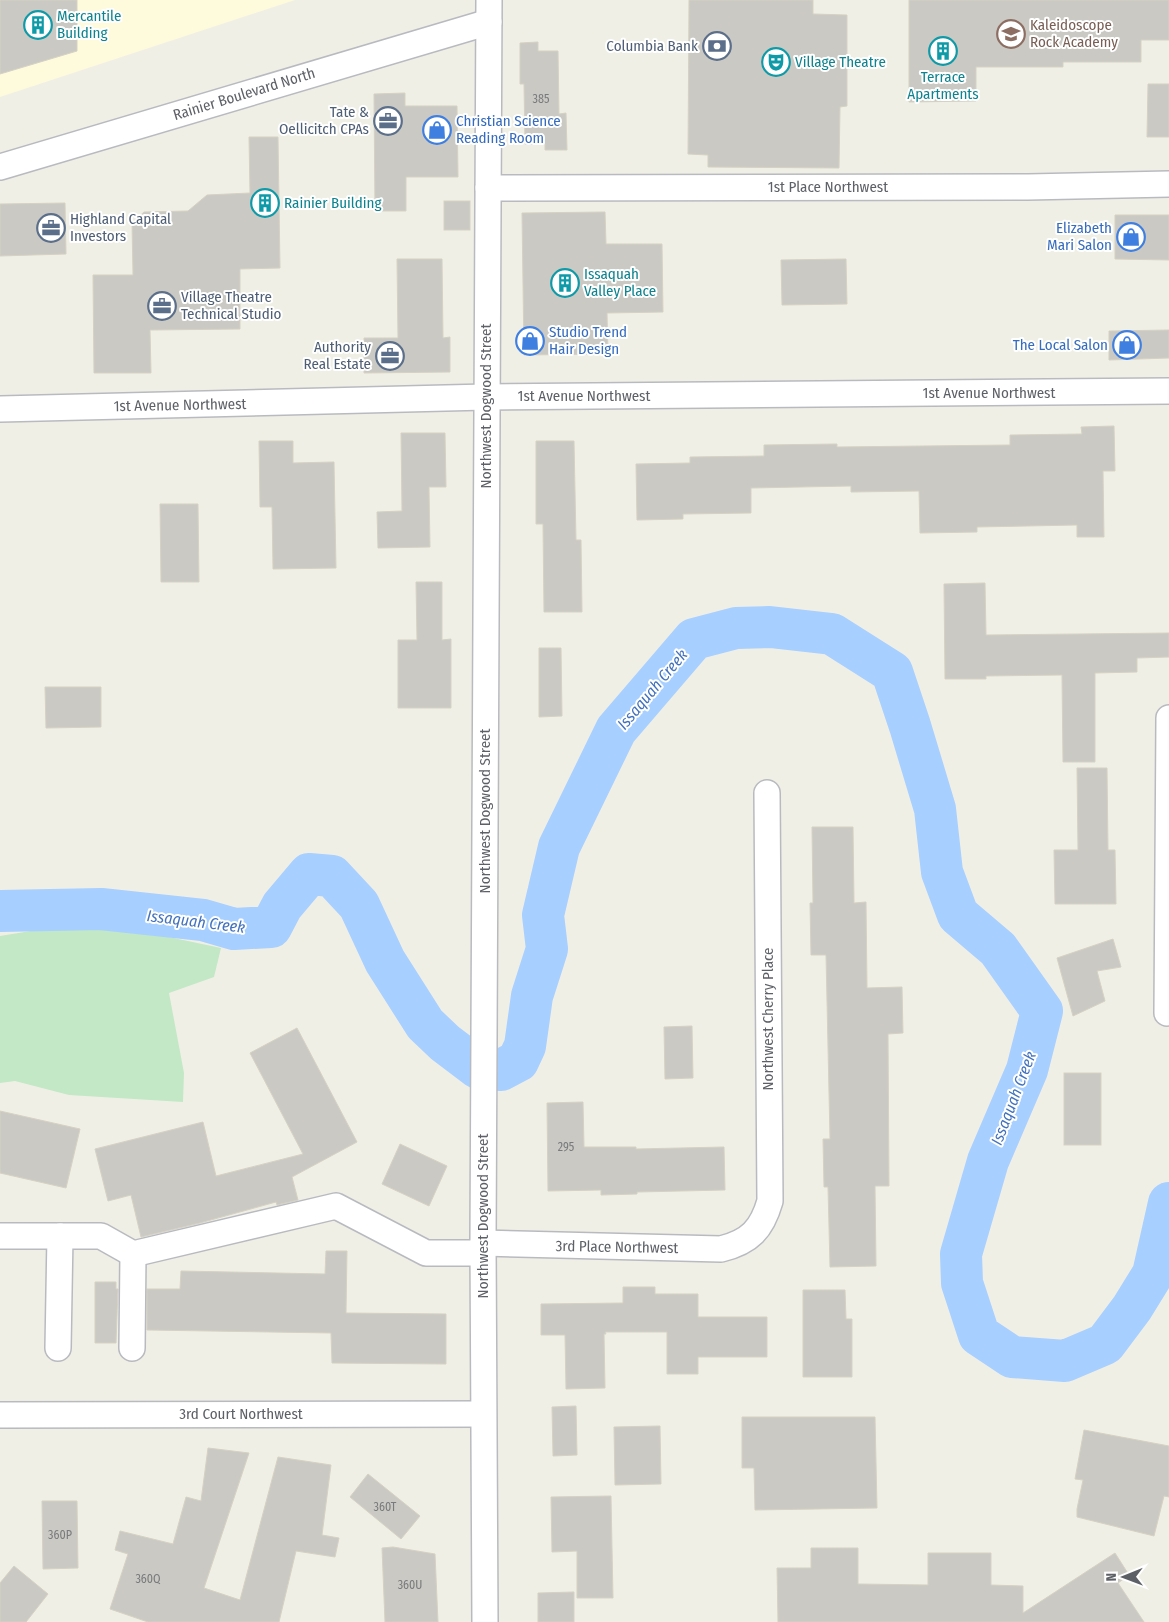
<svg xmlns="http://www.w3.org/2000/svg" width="1169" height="1622" viewBox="0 0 1169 1622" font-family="'Fira Sans Condensed',sans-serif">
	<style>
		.commercial { fill: #fefadc }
		.green { fill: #c2e8c6 }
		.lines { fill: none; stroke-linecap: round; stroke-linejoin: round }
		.river { stroke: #a7cfff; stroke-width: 42 }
		.building { fill: #cbc9c3; stroke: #d5d1c4 }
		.minor-casing { stroke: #b8bac0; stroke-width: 28 }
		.minor { stroke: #fff; stroke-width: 25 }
		.labels { text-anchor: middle; stroke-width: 4; stroke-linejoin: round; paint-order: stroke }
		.number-label { font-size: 12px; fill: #787a7d }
		.culture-label { font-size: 15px; fill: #0d838f; stroke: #fff; text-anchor: start }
		.education-label { font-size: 15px; fill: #785e54; stroke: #fff; text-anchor: start }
		.service-label { font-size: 15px; fill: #4e5e75; stroke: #fff; text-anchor: end }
		.street-label { font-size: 15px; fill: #5d6066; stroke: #fff }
		.shop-label { font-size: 15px; fill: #366cbe; stroke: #fff; text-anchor: start }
		.water-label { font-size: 16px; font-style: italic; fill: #4372bd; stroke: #fff }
	</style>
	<rect width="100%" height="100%" fill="#f0efe6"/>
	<polygon class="commercial" points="0,0 295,0 0,97"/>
	<polygon class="green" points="74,924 145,932 221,948 214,977 169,993 184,1073 183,1102 69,1095 15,1081 0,1083 0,936"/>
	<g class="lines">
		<polyline class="river" points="0,911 101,909 203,920 234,929 271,927 282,906 309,874 332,876 359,905 385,961 425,1024 445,1043 478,1068 501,1070 518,1061 525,1046 532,996 547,949 543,915 559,847 616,730 694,639 736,628 770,627 832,634 892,672 910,726 935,809 942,872 958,915 998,949 1042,1011 1027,1070 988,1161 961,1254 962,1283 979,1335 1012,1357 1065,1361 1105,1344 1132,1308 1153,1274 1169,1203"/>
	</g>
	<g class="building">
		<polygon points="0,0 77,0 77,51 0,74"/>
		<polygon points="689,0 813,0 813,14 847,15 847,106 840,107 839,168 708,167 708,155 688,154"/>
		<polygon points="909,0 1169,0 1169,40 1141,40 1141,62 1063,62 1063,67 976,67 976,101 909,102"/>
		<polygon points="538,42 538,51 558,51 559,114 566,113 567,150 545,150 545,144 525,144 524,84 520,84 520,43"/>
		<polygon points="1148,84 1169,84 1169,137 1147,137"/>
		<polygon points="405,93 405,106 457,106 458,177 406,177 406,211 375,211 374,94"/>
		<polygon points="249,137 278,137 280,268 240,269 240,329 150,330 151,373 94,373 93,275 133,275 132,223 144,212 188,211 207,195 250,193"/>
		<rect x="444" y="201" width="26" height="29"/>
		<polygon points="65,203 66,254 0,256 0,204"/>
		<polygon points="605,212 606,244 662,244 663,312 607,313 608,354 524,355 522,213"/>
		<polygon points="1115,215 1169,215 1169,260 1115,259"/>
		<polygon points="397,259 442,259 443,338 450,337 450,372 364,373 364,338 398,338"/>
		<polygon points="846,259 847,304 782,305 781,260"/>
		<polygon points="1169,330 1169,358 1109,360 1109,331"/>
		<polygon points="1114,426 1115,471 1103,471 1104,537 1077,537 1077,525 977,527 977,532 920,533 919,491 851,492 851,486 751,488 751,513 683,514 683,519 637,520 636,464 690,463 690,457 764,456 764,445 837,444 837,447 1010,445 1010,435 1082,434 1081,427"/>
		<polygon points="401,433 445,433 446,487 429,487 430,547 378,548 377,512 402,511"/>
		<polygon points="259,441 293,441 293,463 334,462 336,568 273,569 272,507 260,507"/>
		<polygon points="536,441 574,441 576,540 581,540 582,612 544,612 543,524 536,524"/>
		<polygon points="160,504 198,504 199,582 161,582"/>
		<polygon points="416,582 442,582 442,640 451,639 451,708 398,708 398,640 417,640"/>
		<polygon points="985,583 986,635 1169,633 1169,657 1137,658 1137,672 1095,673 1095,762 1063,762 1062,675 986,676 986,679 945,679 944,584"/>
		<polygon points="539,648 561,648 562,716 539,717"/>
		<polygon points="45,687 101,687 101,727 46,728"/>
		<polygon points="1077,768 1107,768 1108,850 1115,850 1116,904 1055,904 1054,850 1078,850"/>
		<polygon points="812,827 853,827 854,903 866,902 867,988 902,987 903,1033 888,1034 889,1186 875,1186 876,1266 830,1267 828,1187 824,1187 823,1139 830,1139 826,955 811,955 810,903 813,903"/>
		<polygon points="1113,939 1121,967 1097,971 1105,1001 1073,1016 1057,958"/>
		<polygon points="692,1026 693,1078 665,1079 664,1027"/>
		<polygon points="297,1028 357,1142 292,1177 298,1200 277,1205 276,1202 200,1223 141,1237 131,1195 108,1201 95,1149 203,1122 216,1176 303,1154 250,1053"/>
		<rect x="1064" y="1073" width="37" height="72"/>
		<polygon points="583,1102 584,1147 636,1147 636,1149 724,1147 725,1190 637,1192 637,1194 601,1195 601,1190 548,1191 547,1103"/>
		<polygon points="0,1111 80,1129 66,1188 0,1173"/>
		<polygon points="400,1144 447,1166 429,1206 382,1184"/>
		<polygon points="326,1251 347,1251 346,1313 446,1314 446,1364 332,1363 331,1333 147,1330 147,1289 180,1289 181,1271 325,1274"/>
		<polygon points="95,1282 116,1282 116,1289 118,1289 116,1343 95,1343"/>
		<polygon points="623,1287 655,1287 655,1294 698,1294 698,1317 767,1317 767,1357 698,1357 698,1374 667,1374 667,1332 605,1332 606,1334 604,1334 605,1388 566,1389 565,1335 541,1335 541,1304 623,1303"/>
		<polygon points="803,1290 845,1290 846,1319 852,1319 852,1377 803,1377"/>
		<polygon points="576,1406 577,1455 553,1456 552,1407"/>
		<polygon points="742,1417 875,1417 877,1508 755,1510 754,1468 742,1468"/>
		<polygon points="660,1426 661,1484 615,1485 614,1427"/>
		<polygon points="1084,1430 1169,1446 1169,1497 1164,1496 1154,1536 1077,1517 1077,1509 1083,1480 1075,1479"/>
		<polygon points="208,1448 249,1453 204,1588 240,1600 278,1457 331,1465 322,1535 339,1538 335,1557 296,1551 279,1622 148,1622 110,1609 128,1554 115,1550 120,1531 173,1544 186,1497 201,1501"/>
		<polygon points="368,1474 420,1516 401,1539 350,1497"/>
		<polygon points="611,1496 613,1598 577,1598 577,1551 552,1552 551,1497"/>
		<polygon points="42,1501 77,1501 78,1568 43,1569"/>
		<polygon points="393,1547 435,1554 438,1622 385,1622 382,1548"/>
		<polygon points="811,1548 858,1548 858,1584 928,1585 928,1553 991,1553 991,1585 1023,1586 1023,1613 1115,1553 1129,1575 1118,1583 1144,1622 778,1622 777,1568 811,1568"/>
		<polygon points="14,1566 48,1594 26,1622 0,1622 0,1583"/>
		<polygon points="574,1592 574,1622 538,1622 538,1593"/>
	</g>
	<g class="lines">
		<defs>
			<g id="minor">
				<polyline points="0,167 489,22"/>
				<polyline points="488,188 1028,187 1169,184"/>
				<polyline points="0,409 486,397 1169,391"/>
				<polyline points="1167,1013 1169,718"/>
				<polyline points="0,1236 101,1236 133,1254 336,1206 426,1253 483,1253"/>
				<path d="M483,1243L721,1249C750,1242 762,1229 770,1201L767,793"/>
				<polyline points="58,1348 60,1236"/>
				<polyline points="132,1348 133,1254"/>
				<polyline points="0,1415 483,1414"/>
				<polyline points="485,1622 483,1243 489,0"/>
			</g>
		</defs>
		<use href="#minor" class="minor-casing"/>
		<use href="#minor" class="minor"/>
	</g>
	<defs>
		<symbol id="building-ring" viewBox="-11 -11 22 22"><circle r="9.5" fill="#fff" stroke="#0f9aa8" stroke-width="1.5"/><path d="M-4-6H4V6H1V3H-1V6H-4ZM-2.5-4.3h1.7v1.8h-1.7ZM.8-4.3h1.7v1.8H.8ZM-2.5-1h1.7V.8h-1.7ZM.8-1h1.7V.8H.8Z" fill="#0f9aa8"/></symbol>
		<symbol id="school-ring" viewBox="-11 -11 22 22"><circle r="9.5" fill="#fff" stroke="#8d6e63" stroke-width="1.5"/><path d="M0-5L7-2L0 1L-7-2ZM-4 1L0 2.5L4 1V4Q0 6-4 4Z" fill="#8d6e63"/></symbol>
		<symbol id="bank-ring" viewBox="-11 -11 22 22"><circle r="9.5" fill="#fff" stroke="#5c6f8a" stroke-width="1.5"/><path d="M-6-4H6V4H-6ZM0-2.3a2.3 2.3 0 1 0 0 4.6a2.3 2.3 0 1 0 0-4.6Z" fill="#5c6f8a"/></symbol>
		<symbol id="theatre-ring" viewBox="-11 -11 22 22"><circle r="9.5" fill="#fff" stroke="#0f9aa8" stroke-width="1.5"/><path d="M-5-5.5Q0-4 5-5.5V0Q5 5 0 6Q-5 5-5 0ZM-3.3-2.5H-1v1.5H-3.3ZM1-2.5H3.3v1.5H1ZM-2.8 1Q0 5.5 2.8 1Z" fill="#0f9aa8"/></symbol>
		<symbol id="office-ring" viewBox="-11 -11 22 22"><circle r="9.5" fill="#fff" stroke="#5c6f8a" stroke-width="1.5"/><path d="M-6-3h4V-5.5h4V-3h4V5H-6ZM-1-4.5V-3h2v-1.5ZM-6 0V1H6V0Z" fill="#5c6f8a"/></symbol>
		<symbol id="shop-ring" viewBox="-11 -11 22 22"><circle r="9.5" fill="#fff" stroke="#3f7fe0" stroke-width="1.5"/><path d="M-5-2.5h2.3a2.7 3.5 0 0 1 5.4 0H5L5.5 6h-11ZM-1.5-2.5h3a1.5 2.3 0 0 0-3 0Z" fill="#3f7fe0"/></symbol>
	</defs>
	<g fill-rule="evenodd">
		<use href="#building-ring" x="22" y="9" width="32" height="32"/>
		<use href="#school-ring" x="995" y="18" width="32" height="32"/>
		<use href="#bank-ring" x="701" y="30" width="32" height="32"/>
		<use href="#building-ring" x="927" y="35" width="32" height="32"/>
		<use href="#theatre-ring" x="760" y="46" width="32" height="32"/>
		<use href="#office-ring" x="372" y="105" width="32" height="32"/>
		<use href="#shop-ring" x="421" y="114" width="32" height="32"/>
		<use href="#building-ring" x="249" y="187" width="32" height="32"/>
		<use href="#office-ring" x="35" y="212" width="32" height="32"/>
		<use href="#shop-ring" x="1115" y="221" width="32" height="32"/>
		<use href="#building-ring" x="549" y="267" width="32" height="32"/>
		<use href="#office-ring" x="146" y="290" width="32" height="32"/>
		<use href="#shop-ring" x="514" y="325" width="32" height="32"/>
		<use href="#shop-ring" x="1111" y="329" width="32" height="32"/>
		<use href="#office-ring" x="374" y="340" width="32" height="32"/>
	</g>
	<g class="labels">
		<g class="number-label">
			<text x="541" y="103">385</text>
			<text x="566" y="1151">295</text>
			<text x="385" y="1511">360T</text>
			<text x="60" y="1539">360P</text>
			<text x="148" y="1583">360Q</text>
			<text x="410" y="1589">360U</text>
		</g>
		<g class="culture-label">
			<text x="57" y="21">Mercantile<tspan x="57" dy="17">Building</tspan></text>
			<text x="795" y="67">Village Theatre</text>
			<text x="943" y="82" text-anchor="middle">Terrace<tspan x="943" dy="17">Apartments</tspan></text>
			<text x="284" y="208">Rainier Building</text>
			<text x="584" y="279">Issaquah<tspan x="584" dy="17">Valley Place</tspan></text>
		</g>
		<g class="education-label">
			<text x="1030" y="30">Kaleidoscope<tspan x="1030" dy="17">Rock Academy</tspan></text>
		</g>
		<g class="service-label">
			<text x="698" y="51">Columbia Bank</text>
			<text x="369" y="117">Tate &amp;<tspan x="369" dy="17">Oellicitch CPAs</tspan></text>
			<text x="70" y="224" text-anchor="start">Highland Capital<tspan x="70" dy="17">Investors</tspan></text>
			<text x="181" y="302" text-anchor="start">Village Theatre<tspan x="181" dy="17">Technical Studio</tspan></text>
			<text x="371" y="352">Authority<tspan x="371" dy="17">Real Estate</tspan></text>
		</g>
		<g class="street-label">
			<text transform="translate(244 94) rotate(-17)" y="5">Rainier Boulevard North</text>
			<text x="828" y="192">1st Place Northwest</text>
			<text x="989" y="398">1st Avenue Northwest</text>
			<text x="584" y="401">1st Avenue Northwest</text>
			<text transform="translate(180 405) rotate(-1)" y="5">1st Avenue Northwest</text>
			<text transform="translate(486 406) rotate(-90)" y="5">Northwest Dogwood Street</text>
			<text transform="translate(485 811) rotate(-90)" y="5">Northwest Dogwood Street</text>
			<text transform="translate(768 1019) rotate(-90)" y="5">Northwest Cherry Place</text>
			<text transform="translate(483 1216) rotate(-90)" y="5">Northwest Dogwood Street</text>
			<text transform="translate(617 1247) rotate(1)" y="5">3rd Place Northwest</text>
			<text x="241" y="1419">3rd Court Northwest</text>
		</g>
		<g class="shop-label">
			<text x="456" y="126">Christian Science<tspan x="456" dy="17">Reading Room</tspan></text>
			<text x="1112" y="233" text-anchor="end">Elizabeth<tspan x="1112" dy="17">Mari Salon</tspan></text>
			<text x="549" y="337">Studio Trend<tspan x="549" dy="17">Hair Design</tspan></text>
			<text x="1108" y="350" text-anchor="end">The Local Salon</text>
		</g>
		<g class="water-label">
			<text transform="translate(652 689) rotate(-50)" y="6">Issaquah Creek</text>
			<text transform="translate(196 921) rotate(7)" y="6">Issaquah Creek</text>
			<text transform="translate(1013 1098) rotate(-69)" y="6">Issaquah Creek</text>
		</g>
	</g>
	<g transform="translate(1124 1577) rotate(269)" stroke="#ffffff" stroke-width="4" paint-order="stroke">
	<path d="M0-4L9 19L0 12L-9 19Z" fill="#5d6066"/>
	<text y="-8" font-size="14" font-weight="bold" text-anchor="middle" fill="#5d6066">N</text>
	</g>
</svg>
